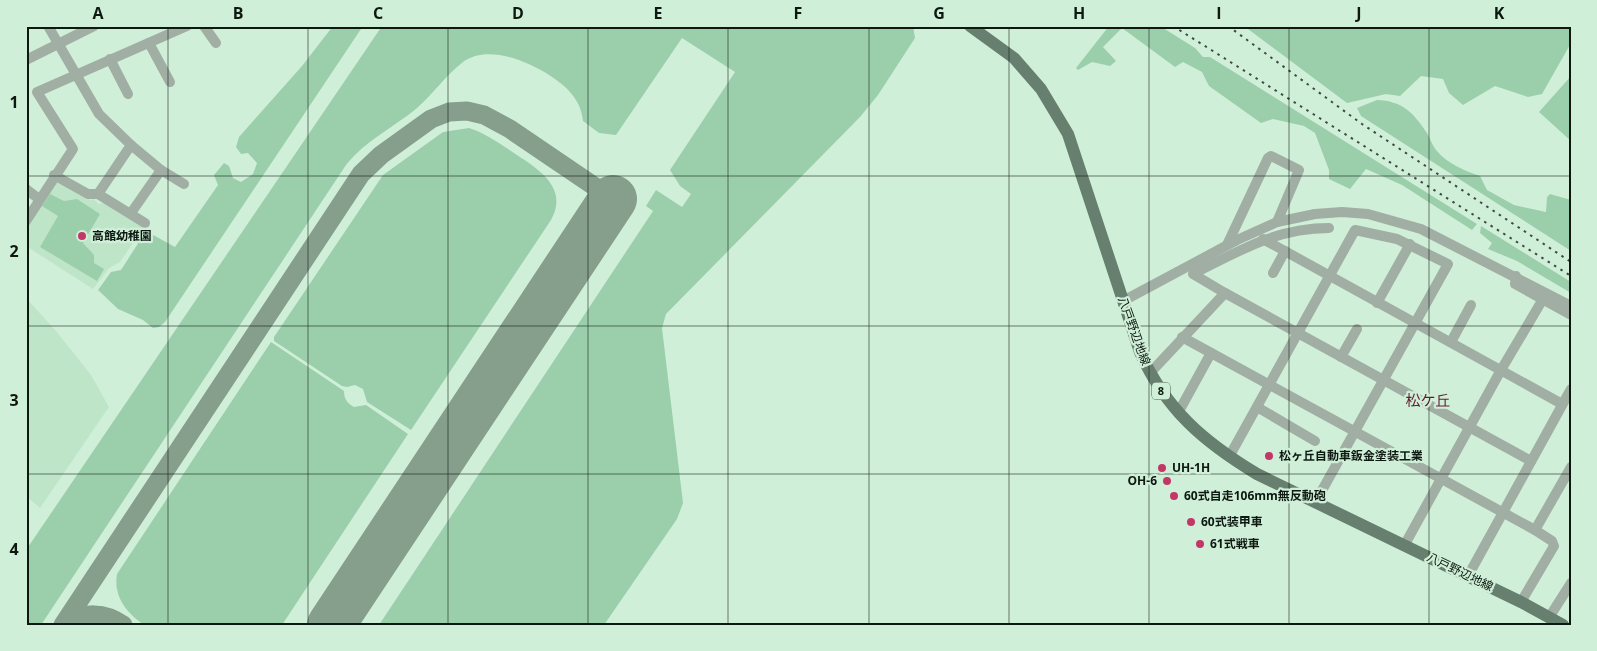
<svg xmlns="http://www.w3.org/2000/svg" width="1597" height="651" viewBox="0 0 1597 651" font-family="'Open Sans','Noto Sans JP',sans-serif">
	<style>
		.built { fill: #bfe5c9 }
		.green { fill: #9bcfab }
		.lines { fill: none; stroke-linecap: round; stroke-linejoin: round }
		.taxiway { stroke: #869e8c; stroke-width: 19 }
		.runway { stroke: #869e8c; stroke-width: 48 }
		.minor { stroke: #a1aea4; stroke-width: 10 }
		.major { stroke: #677f6e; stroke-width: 12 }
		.rail { stroke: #3c4c41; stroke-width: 2; stroke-dasharray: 2.5 5; stroke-linecap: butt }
		.grid { fill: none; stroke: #0d1811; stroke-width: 1; stroke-opacity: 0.55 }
		.poi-dot { fill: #c33667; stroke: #d0efd8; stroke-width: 2 }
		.labels { text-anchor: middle; stroke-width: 4.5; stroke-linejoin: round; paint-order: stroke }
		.shield { fill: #d0efd8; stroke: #48584d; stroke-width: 1 }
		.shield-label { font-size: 11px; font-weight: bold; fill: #0d1811 }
		.poi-label { font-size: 12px; font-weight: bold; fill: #0d1811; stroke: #d0efd8; text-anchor: start }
		.street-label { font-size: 12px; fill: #0d1811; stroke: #d0efd8 }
		.quarter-label { font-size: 15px; fill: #5f1b31; stroke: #d0efd8 }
		.neatline { fill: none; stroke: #0d1811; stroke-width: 2 }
		.grid-label { font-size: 16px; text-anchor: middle; font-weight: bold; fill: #0d1811 }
	</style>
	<rect width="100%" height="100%" fill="#d0efd8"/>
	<g class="built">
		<polygon points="61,182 90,200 93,199 99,204 107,201 145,225 120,262 109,268 93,289 26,246 26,227 52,184"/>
		<polygon points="26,298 56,331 91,375 109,407 40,508 26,496"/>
	</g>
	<g class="green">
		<polygon points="333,26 363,26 165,322 159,327 153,328 143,320 118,309 98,290 111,272 121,270 146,231 175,247 218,185 214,175 224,163 229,166 233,178 241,182 253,174 257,163 248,153 241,154 236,147 239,137 302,66"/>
		<path d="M382,26H913L915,38L878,95L860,117L666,314L662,328L683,503L677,519L604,625H379L653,211L646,206L656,190L682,207L691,194L680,186L670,170L735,72L682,38L616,135L599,133L583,121C581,99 566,86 549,75C527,61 487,44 463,62C446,75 433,94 417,108C393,128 366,140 346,165L41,625H26V550Z"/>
		<polygon points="1109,26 1160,26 1195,48 1203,57 1210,57 1477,224 1472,230 1402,185 1366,169 1350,189 1329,179 1329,170 1315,133 1304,126 1273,119 1261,123 1209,86 1202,72 1183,62 1175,67 1122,28 1103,47 1116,61 1110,66 1092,62 1078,70 1076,68"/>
		<polygon points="1244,26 1571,26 1571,43 1542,94 1528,97 1495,86 1463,105 1449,93 1443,79 1421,76 1400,96 1386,94 1347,103"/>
		<polygon points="1571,76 1571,141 1539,112"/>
		<path d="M1377,100C1402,101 1413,112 1427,133C1430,138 1432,145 1436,150C1448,164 1463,170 1480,176L1487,190L1514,205L1546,212L1547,197L1550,194L1571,200V251L1361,116L1357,108Z"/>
		<path d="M469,128C485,133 497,142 511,151C535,167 570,186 551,220L411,430L367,402L363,389L355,385L347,387L342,386L274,341V337L383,175L443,132Z"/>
		<polygon points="50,194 64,201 77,199 100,214 83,243 94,255 94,263 104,269 97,281 40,247 58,216 42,206"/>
		<polygon points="1481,226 1571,282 1571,293 1517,261 1488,249 1492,243 1480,233"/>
		<path d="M271,342L344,391C344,399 347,403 354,407L366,405L408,434L282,625H144C127,613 113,597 117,574Z"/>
	</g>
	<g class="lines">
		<g class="taxiway">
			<polyline points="63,625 361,174 381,155 431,119 449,112 467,111 484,115 510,129 613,199"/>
			<path d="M65,625C83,611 105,612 123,625"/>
		</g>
		<polyline class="runway" points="331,625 613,199"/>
		<g class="minor">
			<polyline points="48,26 99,114 131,145 98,194"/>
			<polyline points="204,26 216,43"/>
			<polyline points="149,43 170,82"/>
			<polyline points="110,59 128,94"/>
			<polyline points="26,60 94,26"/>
			<polyline points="131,145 161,170 184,184"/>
			<polyline points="54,175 88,194 98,194 145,223"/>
			<polyline points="26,189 39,199"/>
			<polyline points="131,213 161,170"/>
			<polyline points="26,221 73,149 37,92 187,26"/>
			<polyline points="1263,239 1562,404"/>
			<polyline points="1227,245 1268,158 1271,156 1299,170 1277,222"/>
			<polyline points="1273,273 1285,251"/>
			<polyline points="1516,276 1515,284 1571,315"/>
			<path d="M1225,293L1193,274C1239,251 1276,228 1329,228"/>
			<polyline points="1123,301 1237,240 1277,222 1315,214 1342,212 1368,214 1421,229 1571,306"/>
			<polyline points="1377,303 1410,244"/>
			<polyline points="1182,337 1535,530"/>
			<polyline points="1451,342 1471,305"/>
			<polyline points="1341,357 1357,329"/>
			<polyline points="1150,373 1225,293 1531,461"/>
			<polyline points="1257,407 1315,441"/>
			<polyline points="1178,413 1211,353"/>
			<polyline points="1229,457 1355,230 1397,239 1448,264 1315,503"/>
			<polyline points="1404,546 1501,370 1543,299"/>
			<polyline points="1468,576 1571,389"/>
			<polyline points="1521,602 1554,546 1552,541 1535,530 1571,467"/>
			<polyline points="1550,616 1571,583"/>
		</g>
		<path class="major" d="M970,26L1014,58L1041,89L1068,134L1140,352C1166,410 1204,442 1257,474L1521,602L1563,625"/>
		<g class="rail">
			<polyline points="1173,26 1571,276"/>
			<polyline points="1228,26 1362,124 1571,262"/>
		</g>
	</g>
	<path class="grid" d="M168,26V625M308,26V625M448,26V625M588,26V625M728,26V625M869,26V625M1009,26V625M1149,26V625M1289,26V625M1429,26V625M26,176H1571M26,326H1571M26,474H1571"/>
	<g class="poi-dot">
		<circle cx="82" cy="236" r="5"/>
		<circle cx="1269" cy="456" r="5"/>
		<circle cx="1162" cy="468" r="5"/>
		<circle cx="1167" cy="481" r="5"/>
		<circle cx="1174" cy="496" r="5"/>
		<circle cx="1191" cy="522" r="5"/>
		<circle cx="1200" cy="544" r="5"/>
	</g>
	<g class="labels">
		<rect class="shield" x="1152" y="382.5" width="18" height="17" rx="4"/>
		<g class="shield-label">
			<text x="1161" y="395">8</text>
		</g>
		<g class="poi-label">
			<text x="92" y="240">高館幼稚園</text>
			<text x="1279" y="460">松ヶ丘自動車鈑金塗装工業</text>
			<text x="1172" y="472">UH-1H</text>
			<text x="1157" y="485" text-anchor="end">OH-6</text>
			<text x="1184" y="500">60式自走106mm無反動砲</text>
			<text x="1201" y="526">60式装甲車</text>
			<text x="1210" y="548">61式戦車</text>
		</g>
		<g class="street-label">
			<text transform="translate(1134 331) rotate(70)" y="4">八戸野辺地線</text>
			<text transform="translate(1460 572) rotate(26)" y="4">八戸野辺地線</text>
		</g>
		<g class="quarter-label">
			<text x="1428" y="406">松ケ丘</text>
		</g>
	</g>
	<rect width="1597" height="651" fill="none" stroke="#d0efd8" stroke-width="55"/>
	<rect x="28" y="28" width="1542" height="596" class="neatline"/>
	<g class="grid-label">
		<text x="98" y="19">A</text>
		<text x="238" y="19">B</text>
		<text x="378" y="19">C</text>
		<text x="518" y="19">D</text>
		<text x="658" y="19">E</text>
		<text x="798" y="19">F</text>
		<text x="939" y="19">G</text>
		<text x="1079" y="19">H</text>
		<text x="1219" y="19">I</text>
		<text x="1359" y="19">J</text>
		<text x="1499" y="19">K</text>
		<text x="14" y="108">1</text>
		<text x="14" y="257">2</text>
		<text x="14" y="406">3</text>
		<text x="14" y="555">4</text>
	</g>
</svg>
